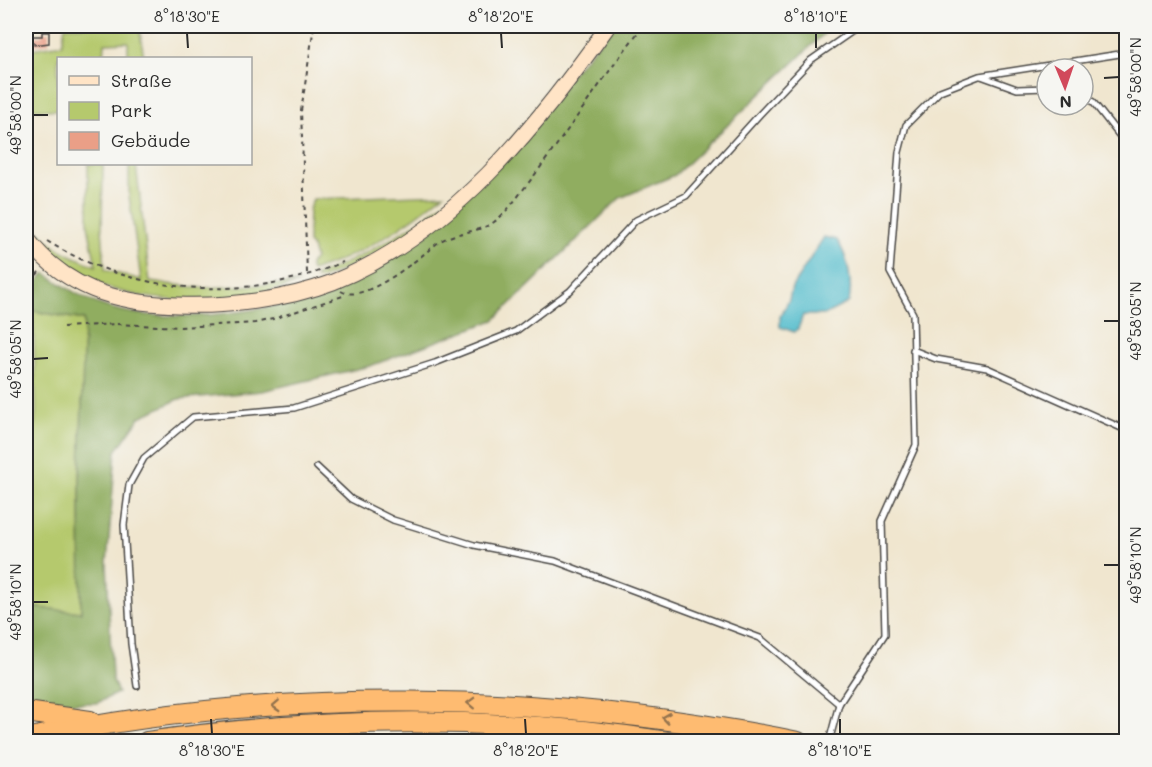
<svg xmlns="http://www.w3.org/2000/svg" width="1152" height="767" viewBox="0 0 1152 767" font-family="Mali,sans-serif">
	<style>
		.green { fill: #b5c96d; stroke: #707a4c; stroke-width: 1.5 }
		.forest { fill: #90ad60; stroke: #5e6c46; stroke-width: 1.5 }
		.water { fill: #51bccc; stroke: #3e747c; stroke-width: 1.5 }
		.building { fill: #ea9f87 }
		.lines { fill: none; stroke-linecap: round; stroke-linejoin: round }
		.lane-casing { stroke: #494744; stroke-width: 8 }
		.secondary-casing { stroke: #494744; stroke-width: 17 }
		.highway-casing { stroke: #494744; stroke-width: 22 }
		.path { stroke: #494744; stroke-width: 2; stroke-dasharray: 4.5 4.5; stroke-linecap: butt }
		.lane { stroke: #fff; stroke-width: 5 }
		.secondary { stroke: #ffe4c6; stroke-width: 15 }
		.highway { stroke: #febb71; stroke-width: 20 }
		.oneway { stroke: #94734e }
		.ticks { fill: none; stroke: #2b2b2b; stroke-width: 2 }
		.neatline { fill: none; stroke: #2b2b2b; stroke-width: 2 }
		.ticks-label { font-size: 15px; text-anchor: middle; fill: #2b2b2b }
	</style>
	<rect width="100%" height="100%" fill="#f6f6f2"/>
	<filter id="ink" filterUnits="userSpaceOnUse"><feTurbulence type="fractalNoise" baseFrequency=".0167" numOctaves="2"/><feDisplacementMap in="SourceGraphic" scale="12" xChannelSelector="R" yChannelSelector="G"/><feConvolveMatrix kernelMatrix="1 2 1 2 8 2 1 2 1" color-interpolation-filters="sRGB"/></filter>
	<filter id="wash" filterUnits="userSpaceOnUse"><feTurbulence type="fractalNoise" baseFrequency=".008" numOctaves="4" result="noise"/><feDisplacementMap in="SourceGraphic" scale="24" xChannelSelector="R" yChannelSelector="G"/><feGaussianBlur stdDeviation="1.35" result="paint"/><feColorMatrix in="noise" values="0 0 0 0 0 0 0 0 0 0 0 0 0 0 0 0 0 1.4 0 .05"/><feComposite in="paint" operator="in"/></filter>
	<g filter="url(#wash)">
		<rect width="100%" height="100%" fill="#f0e6cf"/>
		<g class="green">
			<polygon points="65,26 139,26 144,58 128,58 128,42 105,43 104,58 58,58 58,110 26,109 26,50 62,44"/>
			<path d="M547,99C484,181 419,241 321,279H316V276C380,250 435,215 485,168C506,148 524,124 543,102Z"/>
			<path d="M88,164H103L102,227L105,270L141,280L129,196V164H136L150,282L203,288L299,283C283,287 266,293 250,295C184,307 96,301 48,250C37,239 26,228 26,212C45,245 61,252 96,266L88,225Z"/>
			<path d="M444,194C405,227 361,255 312,271L310,269V264L315,259L312,247L308,243L309,209L313,199Z"/>
			<polygon points="33,311 84,320 80,481 81,612 28,607 26,502 36,410"/>
		</g>
		<path class="forest" d="M614,26H832L675,175L620,198L494,320L370,366L262,391L179,399L140,417L116,451L107,563L112,678L118,693L97,703H65L26,700V571L28,607L81,612L80,481L84,320L33,311L34,285L45,273C63,286 80,297 101,305C164,328 269,311 333,292L340,286L427,235Z"/>
		<path class="water" d="M824,237L837,240C848,257 853,283 849,302L824,315H803L798,329L794,332L780,327V317L789,300L792,287Z"/>
		<g id="blocks">
			<polygon class="building" points="42,32 49,32 49,43 34,45 34,42 26,42 26,36 42,36"/>
		</g>
	</g>
	<g filter="url(#ink)">
		<use href="#blocks" fill-opacity="0" stroke="#494744" stroke-width="1.5"/>
		<g class="lines">
			<defs>
				<g id="lane">
					<polyline points="981,76 1017,89 1047,88"/>
					<polyline points="1083,96 1093,102 1126,144"/>
					<polyline points="913,350 936,359 987,368 1126,430"/>
					<polyline points="317,467 351,499 393,520 474,545 555,561 760,638 839,704"/>
					<polyline points="137,686 131,644 124,525 129,485 144,458 193,417 294,408 435,363 516,331 570,291 636,220 686,196 759,115 811,60 860,26"/>
					<polyline points="829,742 839,704 885,634 882,521 916,445 913,314 890,272 899,152 906,125 940,91 979,76 1126,53"/>
				</g>
				<path id="secondary" d="M26,237C64,288 115,303 177,305C227,307 286,300 333,282C452,234 536,127 608,26"/>
				<g id="highway">
					<polyline points="26,712 90,721"/>
					<path d="M26,739C276,686 548,691 798,742"/>
					<path d="M147,742C319,717 497,715 668,742"/>
				</g>
			</defs>
			<use href="#lane" class="lane-casing"/>
			<use href="#secondary" class="secondary-casing"/>
			<use href="#highway" class="highway-casing"/>
			<g class="path">
				<polyline points="26,212 35,227"/>
				<path d="M47,241C136,296 247,303 343,262"/>
				<polyline points="307,273 301,111 314,26"/>
				<polyline points="30,282 40,271"/>
				<path d="M341,291C363,305 418,259 435,245C451,231 477,234 494,222C508,212 519,194 530,181C569,130 604,76 643,26"/>
				<polyline points="63,327 117,324 180,327 255,323 273,319 346,295"/>
				<polyline points="26,340 30,340"/>
				<polyline points="26,464 30,409 32,335 30,282"/>
			</g>
			<use href="#lane" class="lane"/>
			<use href="#secondary" class="secondary"/>
			<use href="#highway" class="highway"/>
		</g>
		<defs><path id="oneway-chevron" d="M-2-3.5L2.5 0L-2 3.5" fill="none" stroke-width="1.6" stroke-linecap="round" stroke-linejoin="round" transform="scale(1.5)"/></defs>
		<g class="oneway">
			<use href="#oneway-chevron" transform="translate(471 703) rotate(-178)"/>
			<use href="#oneway-chevron" transform="translate(276 706) rotate(177)"/>
			<use href="#oneway-chevron" transform="translate(666 718) rotate(-172)"/>
		</g>
	</g>
	<path class="ticks" d="M187,33L188,48M501,33L502,48M816,33V48M1104,78L1119,77M33,115H48M1104,321H1119M33,359L48,358M1104,565H1119M33,602H48M211,719L212,734M525,719L526,734M840,719V734"/>
	<rect width="1152" height="767" fill="none" stroke="#f6f6f2" stroke-width="66"/>
	<rect x="57" y="57" width="195" height="108" fill="#f6f6f2" stroke="#a5a5a2" stroke-width="1.5"/>
	<rect x="69" y="76" width="30" height="9" fill="#ffe4c6" stroke="#a5a5a2" stroke-width="1.5"/>
	<text x="111" y="87" font-size="18" fill="#2b2b2b">Straße</text>
	<rect x="69" y="102" width="30" height="18" fill="#b5c96d" stroke="#a5a5a2" stroke-width="1.5"/>
	<text x="111" y="117" font-size="18" fill="#2b2b2b">Park</text>
	<rect x="69" y="132" width="30" height="18" fill="#ea9f87" stroke="#a5a5a2" stroke-width="1.5"/>
	<text x="111" y="147" font-size="18" fill="#2b2b2b">Gebäude</text>
	<g transform="translate(1065 87) rotate(178)"><circle r="28" fill="#f6f6f2" stroke="#a5a5a2" stroke-width="1.5"/>
	<path d="M0-4.5L10 22L0 15L-10 22Z" fill="#d1495b"/>
	<text y="-9" font-size="16" font-weight="bold" text-anchor="middle" fill="#2b2b2b">N</text>
	</g>
	<rect x="33" y="33" width="1086" height="701" class="neatline"/>
	<g class="ticks-label">
		<text x="187" y="22">8°18'30"E</text>
		<text x="501" y="22">8°18'20"E</text>
		<text x="816" y="22">8°18'10"E</text>
		<text transform="translate(1136 77) rotate(-90)" y="5">49°58'00"N</text>
		<text transform="translate(16 115) rotate(-90)" y="5">49°58'00"N</text>
		<text transform="translate(1136 321) rotate(-90)" y="5">49°58'05"N</text>
		<text transform="translate(16 359) rotate(-90)" y="5">49°58'05"N</text>
		<text transform="translate(1136 565) rotate(-90)" y="5">49°58'10"N</text>
		<text transform="translate(16 602) rotate(-90)" y="5">49°58'10"N</text>
		<text x="212" y="756">8°18'30"E</text>
		<text x="526" y="756">8°18'20"E</text>
		<text x="840" y="756">8°18'10"E</text>
	</g>
</svg>
